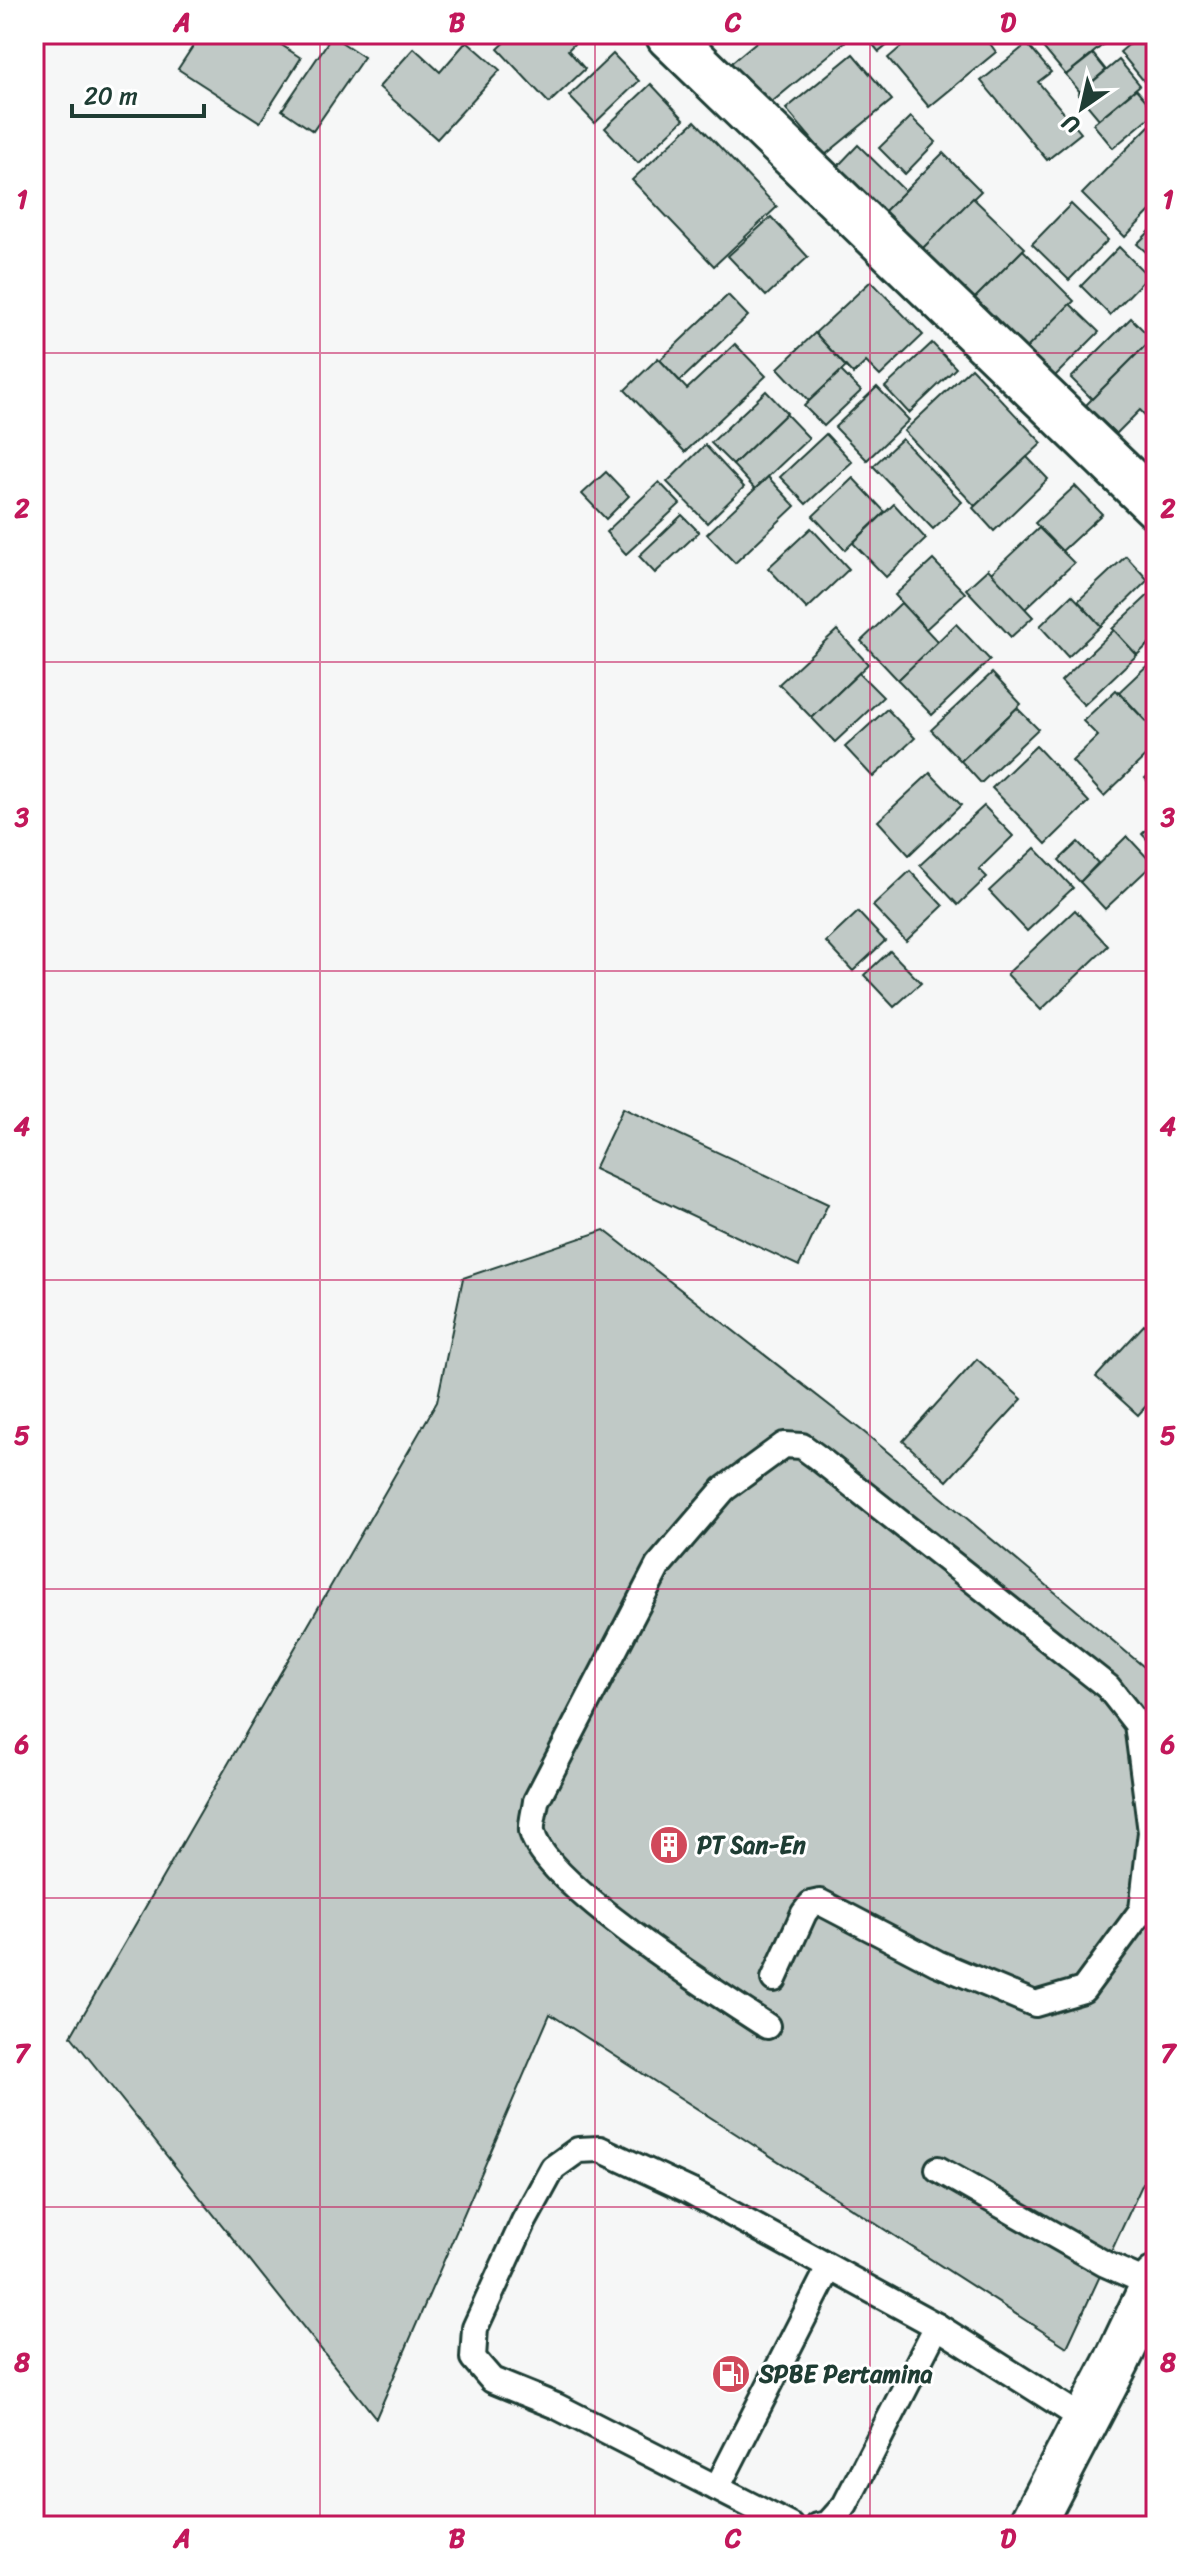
<svg xmlns="http://www.w3.org/2000/svg" width="1190" height="2560" viewBox="0 0 1190 2560" font-family="Sriracha,sans-serif">
	<style>
		.building { fill: #c0c9c6; stroke: #1f3d34; stroke-width: 2 }
		.lines { fill: none; stroke-linecap: round; stroke-linejoin: round }
		.service-casing { stroke: #1f3d34; stroke-width: 30 }
		.minor-casing { stroke: #1f3d34; stroke-width: 50 }
		.trunk-casing { stroke: #1f3d34; stroke-width: 50 }
		.service { stroke: #fff; stroke-width: 24 }
		.minor { stroke: #fff; stroke-width: 44 }
		.trunk { stroke: #fff; stroke-width: 44 }
		.grid { fill: none; stroke: #c2185b; stroke-width: 2; stroke-opacity: 0.55 }
		.labels { text-anchor: middle; stroke-width: 6; stroke-linejoin: round; paint-order: stroke }
		.poi-label { font-size: 24px; font-weight: bold; fill: #1f3d34; stroke: #fff; text-anchor: start }
		.neatline { fill: none; stroke: #c2185b; stroke-width: 3 }
		.grid-label { font-size: 26px; text-anchor: middle; font-weight: bold; fill: #c2185b }
	</style>
	<rect width="100%" height="100%" fill="#f6f7f7"/>
	<filter id="ink" filterUnits="userSpaceOnUse"><feTurbulence type="fractalNoise" baseFrequency=".0125" numOctaves="2"/><feDisplacementMap in="SourceGraphic" scale="16" xChannelSelector="R" yChannelSelector="G"/><feConvolveMatrix kernelMatrix="1 2 1 2 8 2 1 2 1" color-interpolation-filters="sRGB"/></filter>
	<g filter="url(#ink)">
		<g class="building">
			<polygon points="201,34 265,34 301,58 260,122 178,69"/>
			<polygon points="514,34 584,34 568,50 585,69 549,103 498,49"/>
			<polygon points="766,34 840,34 846,41 767,106 731,63"/>
			<polygon points="864,34 901,34 879,52"/>
			<polygon points="916,34 991,34 986,38 996,52 929,107 888,58"/>
			<polygon points="1052,34 1116,34 1066,75 1040,44"/>
			<polygon points="1141,34 1156,36 1156,96 1120,52"/>
			<polygon points="332,36 364,57 313,131 282,110"/>
			<polygon points="467,41 500,70 437,139 379,87 414,48 440,72"/>
			<polygon points="1027,44 1051,72 1038,82 1081,133 1047,160 981,81"/>
			<polygon points="613,54 639,81 595,123 569,96"/>
			<polygon points="853,54 892,100 825,155 786,109"/>
			<polygon points="1093,54 1106,70 1080,92 1066,75"/>
			<polygon points="1119,60 1140,85 1099,119 1078,94"/>
			<polygon points="651,84 684,119 638,163 605,128"/>
			<polygon points="1136,89 1156,112 1113,148 1093,124"/>
			<polygon points="911,117 936,142 905,174 879,148"/>
			<polygon points="695,121 777,207 714,266 632,180"/>
			<polygon points="1149,126 1156,133 1156,205 1125,237 1082,194"/>
			<polygon points="858,145 905,191 882,214 836,168"/>
			<polygon points="943,153 981,191 920,251 882,214"/>
			<polygon points="973,198 1025,248 971,302 920,251"/>
			<polygon points="1071,204 1108,240 1069,280 1032,244"/>
			<polygon points="771,217 808,257 766,296 728,256"/>
			<polygon points="1156,225 1156,261 1137,244"/>
			<polygon points="1119,247 1148,276 1110,315 1081,286"/>
			<polygon points="1023,250 1074,301 1022,353 971,302"/>
			<polygon points="871,281 923,335 880,376 866,362 853,374 815,333"/>
			<polygon points="728,295 748,316 680,381 660,360"/>
			<polygon points="1070,304 1099,332 1050,381 1022,353"/>
			<polygon points="1131,318 1152,339 1092,399 1071,378"/>
			<polygon points="815,333 846,367 809,401 778,368"/>
			<polygon points="1152,339 1156,344 1156,427 1140,410 1116,434 1086,405"/>
			<polygon points="932,343 956,368 909,413 885,387"/>
			<polygon points="735,344 766,376 685,452 625,390 658,358 687,389"/>
			<polygon points="971,368 1042,443 975,506 904,431"/>
			<polygon points="841,371 861,391 824,426 804,406"/>
			<polygon points="877,387 909,420 867,460 835,427"/>
			<polygon points="766,391 787,413 733,465 711,443"/>
			<polygon points="786,414 809,438 755,489 733,465"/>
			<polygon points="826,434 852,462 806,504 780,477"/>
			<polygon points="902,439 962,502 933,529 873,466"/>
			<polygon points="705,445 744,487 707,523 667,482"/>
			<polygon points="1027,457 1048,479 994,531 973,508"/>
			<polygon points="606,472 629,496 606,519 582,494"/>
			<polygon points="768,477 795,506 735,563 707,534"/>
			<polygon points="853,478 885,512 845,550 813,516"/>
			<polygon points="659,482 680,504 626,554 606,532"/>
			<polygon points="1075,486 1102,514 1062,551 1035,523"/>
			<polygon points="894,504 926,539 886,577 853,543"/>
			<polygon points="682,515 699,532 655,573 639,556"/>
			<polygon points="811,528 849,569 807,609 768,568"/>
			<polygon points="1039,528 1074,563 1025,609 991,573"/>
			<polygon points="1126,556 1148,580 1101,626 1078,601"/>
			<polygon points="933,560 965,593 926,629 895,595"/>
			<polygon points="988,569 1033,617 1011,637 966,589"/>
			<polygon points="1156,588 1156,637 1137,655 1112,629"/>
			<polygon points="1072,595 1101,626 1068,657 1040,626"/>
			<polygon points="901,603 938,642 898,680 861,641"/>
			<polygon points="956,624 990,660 932,715 898,680"/>
			<polygon points="837,630 868,664 812,718 779,684"/>
			<polygon points="1114,630 1137,655 1084,705 1061,681"/>
			<polygon points="1156,657 1156,732 1119,692"/>
			<polygon points="859,673 883,697 835,742 812,718"/>
			<polygon points="992,673 1021,704 961,761 931,730"/>
			<polygon points="1116,690 1156,732 1156,746 1104,796 1072,761 1098,736 1083,721"/>
			<polygon points="1017,708 1038,729 981,783 961,761"/>
			<polygon points="887,709 915,738 873,777 845,747"/>
			<polygon points="1036,746 1089,802 1046,844 992,788"/>
			<polygon points="1156,768 1156,790 1145,778"/>
			<polygon points="930,773 961,805 909,855 878,821"/>
			<polygon points="984,806 1013,836 979,869 987,877 958,905 920,865"/>
			<polygon points="1156,820 1156,849 1142,834"/>
			<polygon points="1127,836 1153,864 1105,909 1080,882"/>
			<polygon points="1078,842 1098,863 1080,882 1059,860"/>
			<polygon points="1035,848 1073,888 1027,931 989,891"/>
			<polygon points="910,871 943,906 906,941 873,906"/>
			<polygon points="1075,910 1108,946 1041,1010 1007,974"/>
			<polygon points="858,912 885,941 853,971 826,942"/>
			<polygon points="890,951 921,983 894,1007 864,975"/>
			<polygon points="623,1108 828,1204 799,1266 594,1169"/>
			<polygon points="604,1230 865,1433 1156,1677 1156,2155 1067,2347 550,2014 376,2418 71,2036 437,1402 463,1278"/>
			<polygon points="1144,1325 1156,1337 1156,1395 1138,1415 1096,1377"/>
			<polygon points="977,1359 1022,1399 947,1481 903,1441"/>
		</g>
		<g class="lines">
			<defs>
				<g id="service">
					<polyline points="774,1979 804,1913 811,1904 820,1902 937,1963 1035,2004 1083,1990 1142,1910 1156,1915"/>
					<path d="M767,2026C721,1996 541,1882 532,1831C531,1823 535,1810 536,1801L658,1566L724,1489L784,1445L802,1446L817,1457L1108,1687L1137,1724L1151,1832L1142,1910"/>
					<polyline points="938,2169 1105,2264 1153,2285"/>
					<polyline points="717,2488 829,2268"/>
					<polyline points="791,2526 556,2406 492,2380 473,2358 475,2328 524,2221 553,2168 578,2150 600,2149 690,2191 937,2326 1085,2420"/>
					<polyline points="818,2526 828,2524 845,2505 937,2326"/>
				</g>
				<polyline id="minor" points="669,36 1156,506"/>
				<polyline id="trunk" points="1031,2526 1117,2361 1156,2279"/>
			</defs>
			<use href="#service" class="service-casing"/>
			<use href="#minor" class="minor-casing"/>
			<use href="#trunk" class="trunk-casing"/>
			<use href="#service" class="service"/>
			<use href="#minor" class="minor"/>
			<use href="#trunk" class="trunk"/>
		</g>
	</g>
	<path class="grid" d="M320,34V2526M595,34V2526M870,34V2526M34,353H1156M34,662H1156M34,971H1156M34,1280H1156M34,1589H1156M34,1898H1156M34,2207H1156"/>
	<defs>
		<symbol id="building-disc" viewBox="-11 -11 22 22"><circle r="9.5" fill="#d1495b" stroke="#fff"/><path d="M-4-6H4V6H1V3H-1V6H-4ZM-2.5-4.3h1.7v1.8h-1.7ZM.8-4.3h1.7v1.8H.8ZM-2.5-1h1.7V.8h-1.7ZM.8-1h1.7V.8H.8Z" fill="#fff"/></symbol>
		<symbol id="fuel-disc" viewBox="-11 -11 22 22"><circle r="9.5" fill="#d1495b" stroke="#fff"/><path d="M-5.5-6h7V0h2V4h1.3V-2.5L3-4.5l.8-.8L6-3V5H2.5V1h-1V6h-7ZM-4.2-4.7v3.2H.2V-4.7Z" fill="#fff"/></symbol>
	</defs>
	<g fill-rule="evenodd">
		<use href="#building-disc" x="647" y="1823" width="44" height="44"/>
		<use href="#fuel-disc" x="709" y="2352" width="44" height="44"/>
	</g>
	<g class="labels">
		<g class="poi-label">
			<text x="697" y="1853">PT San-En</text>
			<text x="759" y="2382">SPBE Pertamina</text>
		</g>
	</g>
	<rect width="1190" height="2560" fill="none" stroke="#fff" stroke-width="88"/>
	<g transform="translate(1082 108) rotate(214)" stroke="#ffffff" stroke-width="6" paint-order="stroke">
	<path d="M0-6L14 30L0 20L-14 30Z" fill="#1f3d34"/>
	<text y="-12" font-size="22" font-weight="bold" text-anchor="middle" fill="#1f3d34">U</text>
	</g>
	<path d="M72 104v12h132v-12" fill="none" stroke="#1f3d34" stroke-width="4"/>
	<text x="84" y="104" font-size="24" fill="#1f3d34" stroke="#ffffff" stroke-width="6" paint-order="stroke">20 m</text>
	<rect x="44" y="44" width="1102" height="2472" class="neatline"/>
	<g class="grid-label">
		<text x="182" y="31">A</text>
		<text x="457" y="31">B</text>
		<text x="733" y="31">C</text>
		<text x="1008" y="31">D</text>
		<text x="22" y="208">1</text>
		<text x="1168" y="208">1</text>
		<text x="22" y="517">2</text>
		<text x="1168" y="517">2</text>
		<text x="22" y="826">3</text>
		<text x="1168" y="826">3</text>
		<text x="22" y="1135">4</text>
		<text x="1168" y="1135">4</text>
		<text x="22" y="1444">5</text>
		<text x="1168" y="1444">5</text>
		<text x="22" y="1753">6</text>
		<text x="1168" y="1753">6</text>
		<text x="22" y="2062">7</text>
		<text x="1168" y="2062">7</text>
		<text x="22" y="2371">8</text>
		<text x="1168" y="2371">8</text>
		<text x="182" y="2547">A</text>
		<text x="457" y="2547">B</text>
		<text x="733" y="2547">C</text>
		<text x="1008" y="2547">D</text>
	</g>
</svg>
